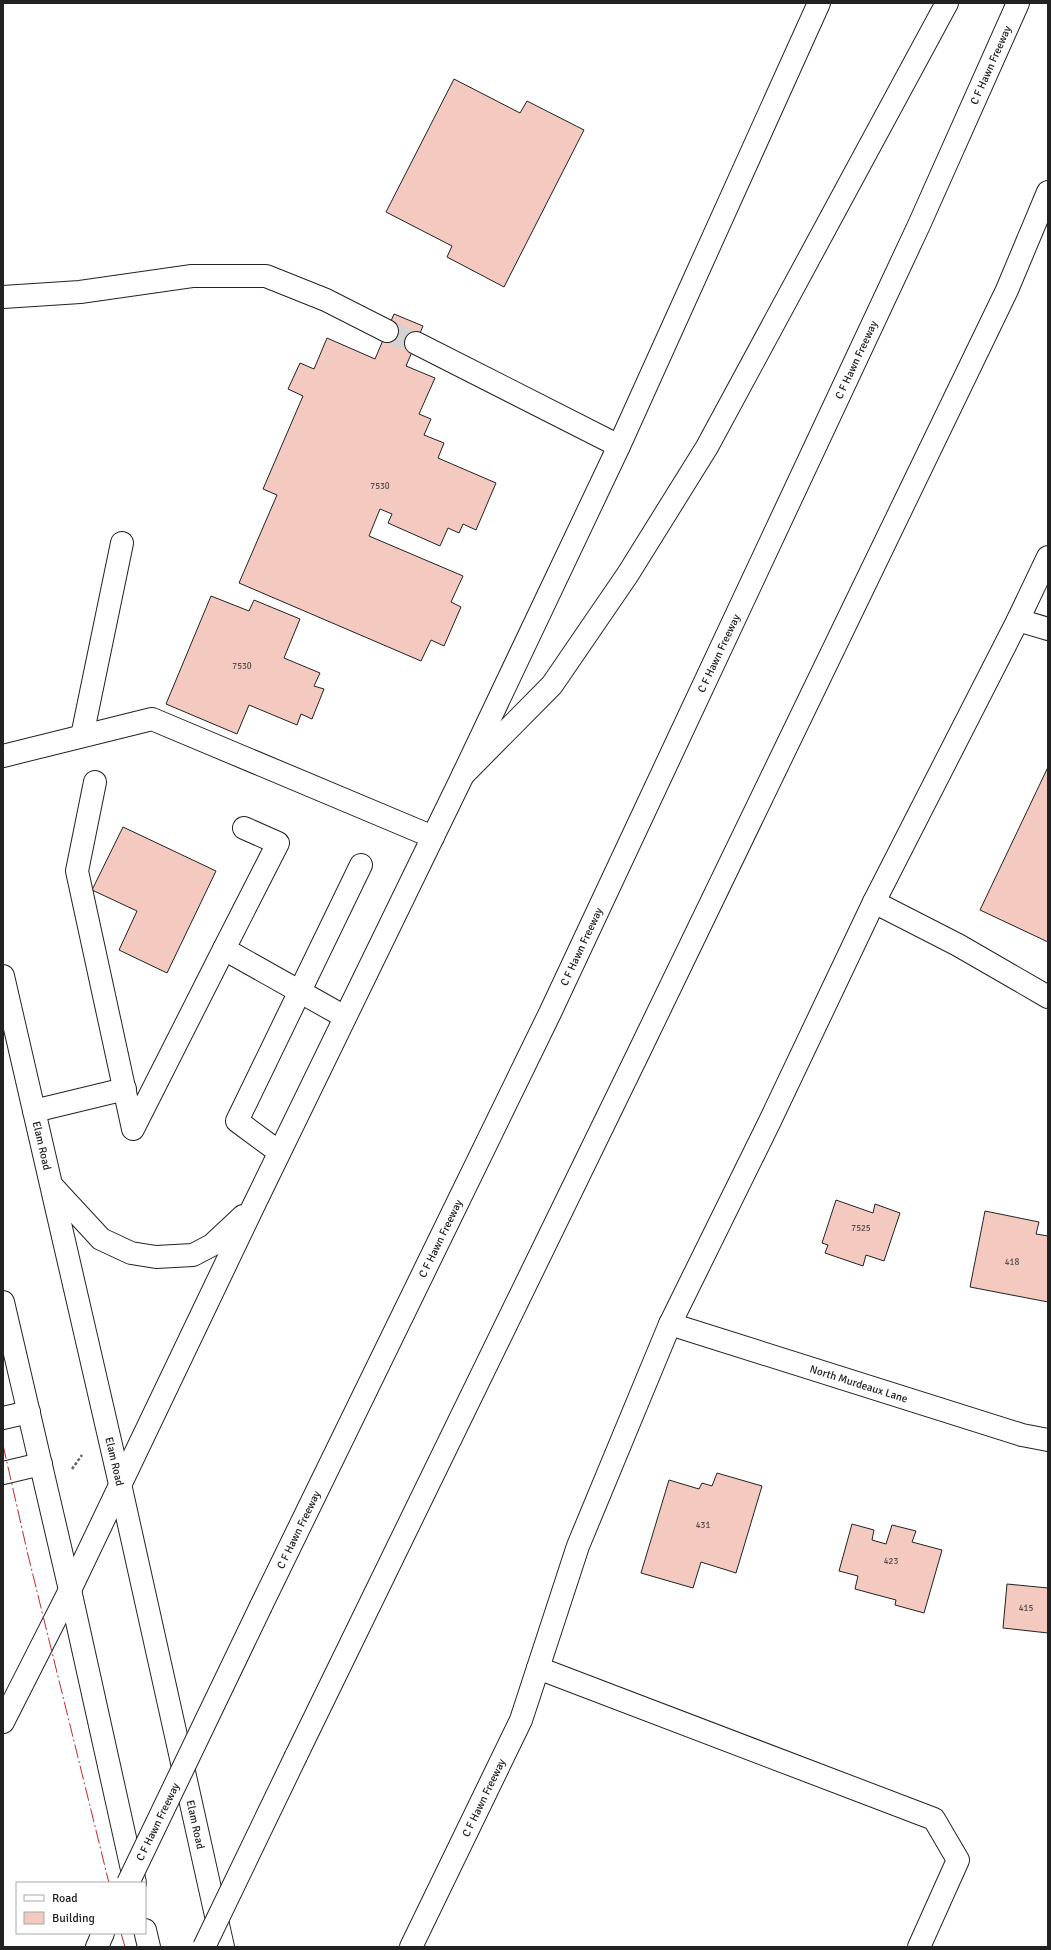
<svg xmlns="http://www.w3.org/2000/svg" width="1051" height="1950" viewBox="0 0 1051 1950" font-family="Signika,sans-serif">
	<style>
		.building { fill: #f3c9c0; stroke: #222 }
		.lines { fill: none; stroke-linecap: round; stroke-linejoin: round }
		.minor-tunnel { stroke: #d3d3d3; stroke-width: 22; stroke-dasharray: 22 11; stroke-linecap: butt }
		.minor-casing { stroke: #222; stroke-width: 24 }
		.major-casing { stroke: #222; stroke-width: 24 }
		.highway-casing { stroke: #222; stroke-width: 24 }
		.path { stroke: #646464; stroke-width: 2.5; stroke-dasharray: 3 2; stroke-linecap: butt }
		.minor { stroke: #fff; stroke-width: 22 }
		.major { stroke: #fff; stroke-width: 22 }
		.highway { stroke: #fff; stroke-width: 22 }
		.highway-bridge-casing { stroke: #222; stroke-width: 24; stroke-linecap: butt }
		.highway-bridge { stroke: #fff; stroke-width: 22 }
		.power { stroke: #c62828; stroke-width: 1; stroke-dasharray: 14 3 2 3; stroke-linecap: butt }
		.labels { text-anchor: middle; stroke-width: 3; stroke-linejoin: round; paint-order: stroke }
		.number-label { font-size: 9px; fill: #564c4a }
		.street-label { font-size: 11px; fill: #222; stroke: #fff }
	</style>
	<rect width="100%" height="100%" fill="#fff"/>
	<g class="building">
		<polygon points="454,79 520,113 527,101 584,130 504,287 447,257 452,246 386,212"/>
		<polygon points="394,314 423,326 406,366 435,378 419,414 431,419 424,435 444,443 438,458 496,483 476,530 463,524 459,533 448,528 440,546 388,523 392,514 380,509 369,536 463,576 451,602 461,607 444,646 431,640 421,661 239,583 277,495 263,489 303,396 288,389 300,363 314,369 327,338 375,359"/>
		<polygon points="211,596 249,611 254,600 300,619 284,658 320,673 314,686 324,689 312,719 301,714 297,725 249,705 237,734 166,704"/>
		<polygon points="1048,767 1048,942 980,910"/>
		<polygon points="123,827 216,871 167,973 119,950 137,911 92,890"/>
		<polygon points="836,1200 873,1213 875,1204 900,1213 884,1261 866,1255 863,1266 825,1253 828,1245 822,1243"/>
		<polygon points="985,1211 1039,1222 1036,1234 1048,1236 1048,1302 970,1287"/>
		<polygon points="717,1473 762,1486 736,1573 701,1562 693,1588 641,1573 669,1480 699,1489 702,1483 712,1486"/>
		<polygon points="852,1524 874,1530 872,1540 886,1544 892,1525 916,1531 912,1542 942,1550 924,1613 895,1605 896,1600 855,1589 858,1576 839,1571"/>
		<polygon points="1007,1584 1048,1588 1048,1633 1003,1628"/>
	</g>
	<g class="lines">
		<polyline class="minor-tunnel" points="387,331 416,343"/>
		<defs>
			<g id="minor">
				<polyline points="3,297 80,292 192,276 266,276 326,300 387,331"/>
				<polyline points="416,343 619,446"/>
				<polyline points="1018,620 1048,629"/>
				<polyline points="82,736 122,543"/>
				<polyline points="3,756 152,719 433,837"/>
				<polyline points="95,782 77,871 133,1129 224,949"/>
				<polyline points="244,828 278,843 224,949 345,1017"/>
				<polyline points="874,902 958,945 1048,997"/>
				<polyline points="34,1111 125,1089"/>
				<polyline points="279,1152 237,1121 361,865"/>
				<path id="s1" d="M670,1324L1022,1435L1048,1440"/>
				<polyline points="3,1418 29,1412"/>
				<polyline points="3,1473 41,1464"/>
				<polyline points="538,1668 934,1819 958,1860 919,1947"/>
			</g>
			<g id="major">
				<path id="s2" d="M3,976L120,1484L223,1947"/>
				<polyline points="52,1186 101,1239 131,1253 156,1257 193,1255 212,1245 243,1216"/>
				<polyline points="3,1302 70,1590 135,1883"/>
				<polyline points="3,1722 70,1590 253,1207 463,775 619,446 819,3"/>
				<polyline points="145,1930 149,1947"/>
				<path id="s3" d="M411,1947L521,1720L578,1546L670,1324L770,1121L874,902L1018,620L1048,557"/>
			</g>
			<g id="highway">
				<polyline points="463,775 552,685 628,574 707,447 947,3"/>
				<path id="s4" d="M261,1606L550,1013L919,225L1018,3"/>
				<polyline points="296,1756 637,1056 1007,290 1048,192"/>
				<polyline points="97,1947 103,1933"/>
			</g>
		</defs>
		<use href="#minor" class="minor-casing"/>
		<use href="#major" class="major-casing"/>
		<use href="#highway" class="highway-casing"/>
		<polyline class="path" points="72,1469 82,1455"/>
		<use href="#minor" class="minor"/>
		<use href="#major" class="major"/>
		<use href="#highway" class="highway"/>
		<defs>
			<g id="highway-bridge">
				<path id="s5" d="M128,1883L261,1606"/>
				<polyline points="204,1947 296,1756"/>
			</g>
		</defs>
		<use href="#highway-bridge" class="highway-bridge-casing"/>
		<use href="#highway-bridge" class="highway-bridge"/>
		<g class="power">
			<polyline points="3,1445 28,1555 109,1883"/>
			<polyline points="121,1933 125,1947"/>
		</g>
	</g>
	<g class="labels">
		<g class="number-label">
			<text x="380" y="489">7530</text>
			<text x="242" y="669">7530</text>
			<text x="861" y="1231">7525</text>
			<text x="1012" y="1265">418</text>
			<text x="703" y="1528">431</text>
			<text x="891" y="1564">423</text>
			<text x="1026" y="1611">415</text>
		</g>
		<g class="street-label">
			<text dy="4" stroke="none"><textPath href="#s4" startOffset="1705">C F Hawn Freeway</textPath></text>
			<text dy="4" stroke="none"><textPath href="#s4" startOffset="1381">C F Hawn Freeway</textPath></text>
			<text dy="4" stroke="none"><textPath href="#s4" startOffset="1057">C F Hawn Freeway</textPath></text>
			<text dy="4" stroke="none"><textPath href="#s4" startOffset="733">C F Hawn Freeway</textPath></text>
			<text dy="4" stroke="none"><textPath href="#s2" startOffset="174">Elam Road</textPath></text>
			<text dy="4" stroke="none"><textPath href="#s4" startOffset="409">C F Hawn Freeway</textPath></text>
			<text dy="4" stroke="none"><textPath href="#s1" startOffset="198">North Murdeaux Lane</textPath></text>
			<text dy="4" stroke="none"><textPath href="#s2" startOffset="498">Elam Road</textPath></text>
			<text dy="4" stroke="none"><textPath href="#s4" startOffset="85">C F Hawn Freeway</textPath></text>
			<text dy="4" stroke="none"><textPath href="#s3" startOffset="166">C F Hawn Freeway</textPath></text>
			<text dy="4" stroke="none"><textPath href="#s5" startOffset="68">C F Hawn Freeway</textPath></text>
			<text dy="4" stroke="none"><textPath href="#s2" startOffset="870">Elam Road</textPath></text>
		</g>
	</g>
	<rect width="1051" height="1950" fill="none" stroke="#222222" stroke-width="8"/>
	<rect x="16" y="1882" width="130" height="52" fill="#ffffff" stroke="#a7a7a7"/>
	<rect x="24" y="1895" width="20" height="6" fill="#ffffff" stroke="#a7a7a7"/>
	<text x="52" y="1902" font-size="12" fill="#222222">Road</text>
	<rect x="24" y="1912" width="20" height="12" fill="#f3c9c0" stroke="#a7a7a7"/>
	<text x="52" y="1922" font-size="12" fill="#222222">Building</text>
</svg>
